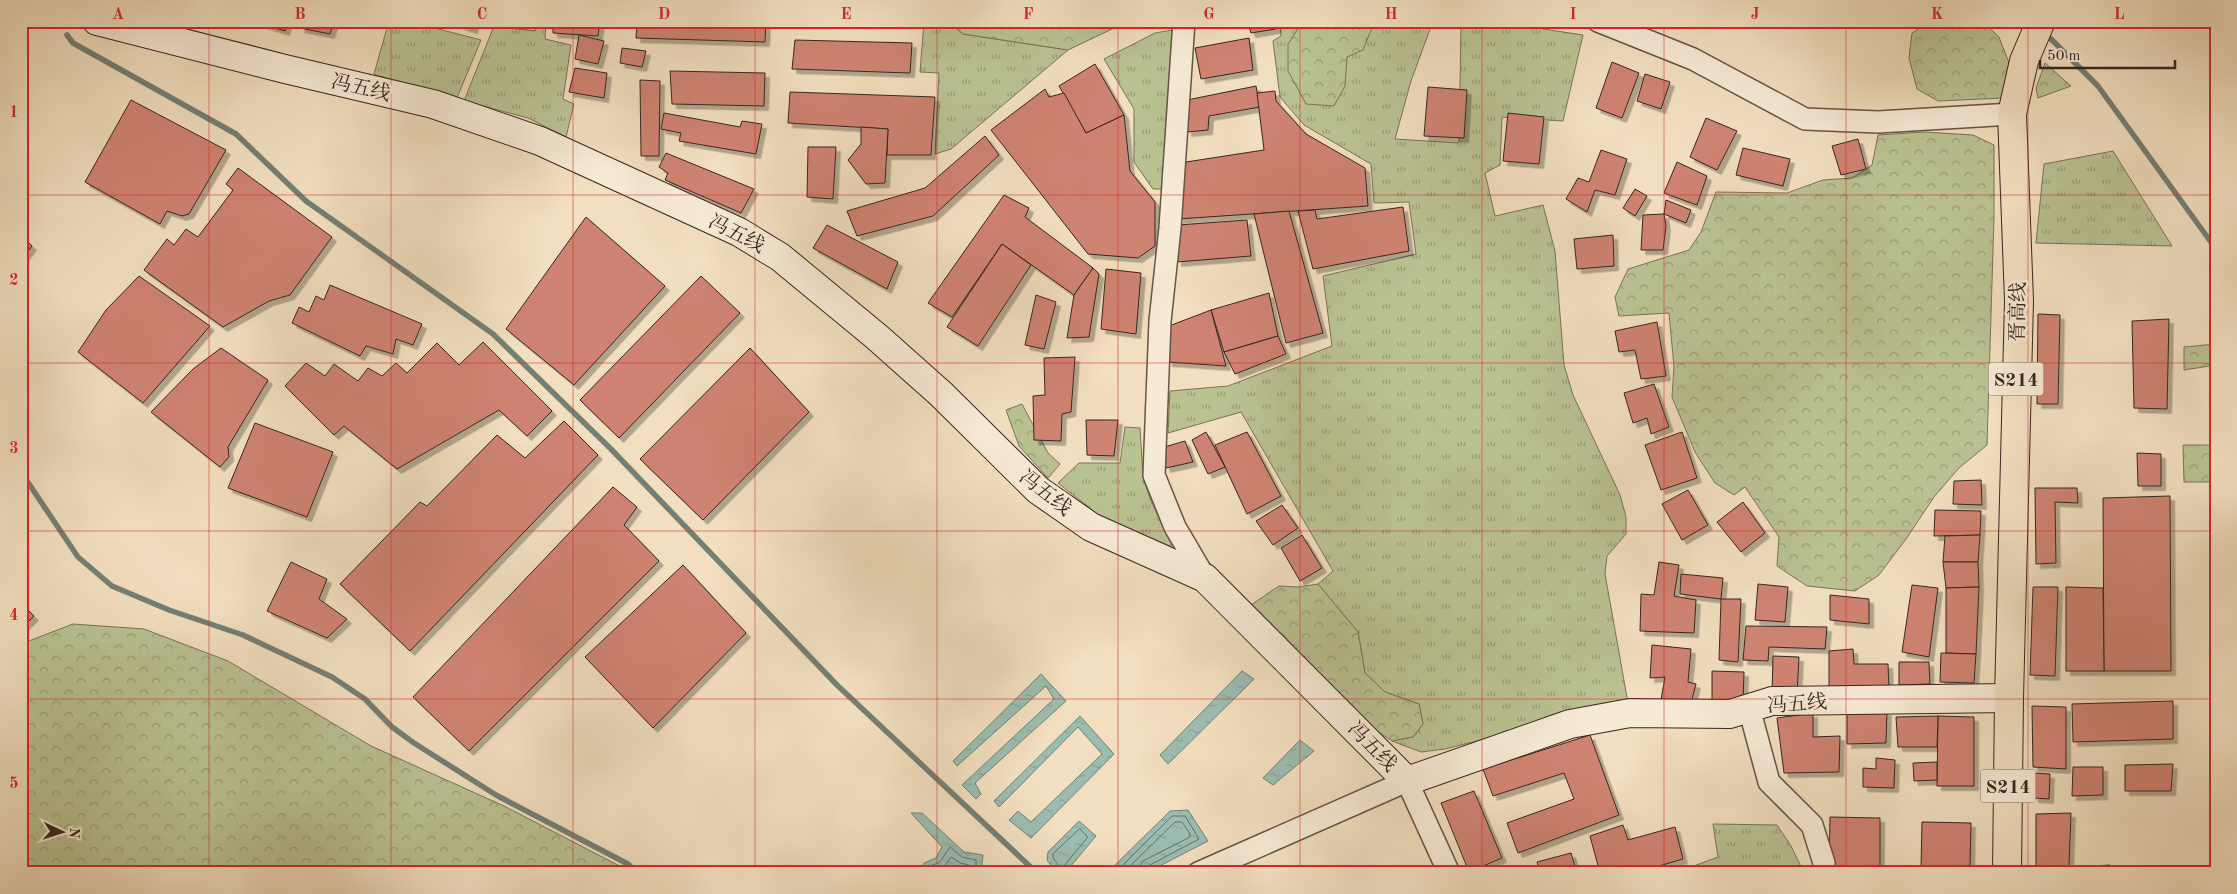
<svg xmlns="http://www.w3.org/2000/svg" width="2237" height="894" viewBox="0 0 2237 894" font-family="'Old Standard TT','Noto Serif SC',serif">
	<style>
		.grass { fill: url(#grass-tufts); stroke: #787458 }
		.forest { fill: url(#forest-crowns); stroke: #787458 }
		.water { fill: url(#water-ripples); stroke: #738076 }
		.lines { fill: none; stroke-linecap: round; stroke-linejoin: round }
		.shore { stroke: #697168; stroke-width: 1 }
		.stream { stroke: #738076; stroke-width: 5.5 }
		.building { fill: #cf8372; stroke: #37251e; filter: url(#shadow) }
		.street-casing { stroke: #665446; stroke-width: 24 }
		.secondary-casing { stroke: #37251e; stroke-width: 30 }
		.primary-casing { stroke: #37251e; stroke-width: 30 }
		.street { stroke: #f7ead5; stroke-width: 21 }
		.secondary { stroke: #f7ead5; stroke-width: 28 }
		.primary { stroke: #f2dfbf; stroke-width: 28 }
		.grid { fill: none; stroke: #d62828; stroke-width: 1; stroke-opacity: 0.55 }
		.labels { text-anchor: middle; stroke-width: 5; stroke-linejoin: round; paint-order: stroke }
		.shield { fill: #f7ead5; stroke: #716055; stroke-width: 1 }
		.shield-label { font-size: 19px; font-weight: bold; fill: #37251e }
		.street-label { font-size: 20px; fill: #37251e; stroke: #f7ead5 }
		.neatline { fill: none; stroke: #d62828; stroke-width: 2 }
		.grid-label { font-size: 16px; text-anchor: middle; font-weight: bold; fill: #d62828 }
	</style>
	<defs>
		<pattern id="grass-tufts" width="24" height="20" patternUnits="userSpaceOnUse" patternTransform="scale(1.25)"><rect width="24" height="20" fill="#bac292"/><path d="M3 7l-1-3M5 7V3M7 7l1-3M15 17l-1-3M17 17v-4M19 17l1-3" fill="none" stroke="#989d77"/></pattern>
		<pattern id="forest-crowns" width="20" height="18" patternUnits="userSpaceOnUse" patternTransform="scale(1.25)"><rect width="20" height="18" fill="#bac292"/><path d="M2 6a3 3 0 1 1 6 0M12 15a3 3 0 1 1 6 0" fill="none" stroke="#989d77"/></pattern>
		<pattern id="water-ripples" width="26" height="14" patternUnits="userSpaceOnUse" patternTransform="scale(1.25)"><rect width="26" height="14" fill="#9bbdb1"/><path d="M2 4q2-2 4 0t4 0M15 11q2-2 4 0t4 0" fill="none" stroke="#86a298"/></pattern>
		<filter id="shadow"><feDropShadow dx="4.5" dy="4.5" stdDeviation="0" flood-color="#0004"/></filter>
	</defs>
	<rect width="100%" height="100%" fill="#f2dfbf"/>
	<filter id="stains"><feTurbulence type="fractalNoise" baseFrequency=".004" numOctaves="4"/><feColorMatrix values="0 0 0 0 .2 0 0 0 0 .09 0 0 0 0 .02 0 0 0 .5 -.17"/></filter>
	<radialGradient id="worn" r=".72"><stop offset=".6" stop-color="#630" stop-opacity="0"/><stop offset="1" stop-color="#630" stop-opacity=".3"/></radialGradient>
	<g class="grass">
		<polygon points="389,21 407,21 481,40 456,100 374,74"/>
		<polygon points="536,21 546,21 545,39 571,45 563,99 574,104 566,137 528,118 464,101 494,26 535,31"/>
		<polygon points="924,21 948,21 963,34 1068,50 951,149 935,154 939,73 920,72"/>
		<polygon points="1280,21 1433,21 1411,81 1395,139 1459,143 1461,25 1537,28 1583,35 1563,121 1502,117 1500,165 1485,173 1495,216 1543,205 1555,251 1564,365 1573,395 1620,495 1626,517 1626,534 1607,556 1605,574 1628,703 1445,749 1421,752 1392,741 1413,737 1423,724 1419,704 1385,692 1365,673 1358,632 1318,584 1333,571 1241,412 1168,433 1170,391 1228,386 1332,346 1323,276 1416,254 1409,202 1374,203 1371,164 1304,125 1280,97 1273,41 1281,36"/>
		<polygon points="1172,30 1162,189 1153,189 1134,162 1134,109 1104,59 1155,33"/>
		<polygon points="2113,151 2172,246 2036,243 2044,164"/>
		<polygon points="1125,427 1140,428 1143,477 1151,501 1172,545 1165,546 1101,517 1058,483 1079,463 1120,463"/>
		<polygon points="1713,824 1777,825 1791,846 1804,873 1675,873 1718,857"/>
	</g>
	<g class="forest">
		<polygon points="495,21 536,21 535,31 494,26"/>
		<polygon points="948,21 1109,21 1112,29 1068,50 963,34"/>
		<polygon points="1303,21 1349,21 1372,28 1363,50 1347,57 1345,86 1334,106 1306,104 1288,71 1288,44"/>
		<polygon points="1932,21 1982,21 1999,37 2009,63 2004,98 1938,101 1917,89 1909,58 1912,33"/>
		<polygon points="2045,63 2071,86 2038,98 2036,88"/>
		<polygon points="1924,132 1973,135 1994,145 1994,217 1987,445 1959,468 1934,497 1906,539 1879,575 1855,591 1807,586 1777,566 1779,537 1745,487 1734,495 1715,483 1695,452 1672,397 1674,367 1669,313 1619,316 1615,297 1628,269 1689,250 1701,232 1716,192 1787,193 1823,180 1852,178 1872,165 1878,135"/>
		<polygon points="2216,344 2216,365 2184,370 2184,347"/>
		<polygon points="1022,404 1048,453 1060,464 1048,478 1019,446 1006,410"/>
		<polygon points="2183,445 2216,445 2216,482 2184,482"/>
		<polygon points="1318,584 1358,632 1365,673 1385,692 1419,704 1423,724 1413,737 1392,741 1362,721 1251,605 1279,586 1299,587"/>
		<polygon points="73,624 144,629 228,661 371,746 504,806 633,873 21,873 21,644"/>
	</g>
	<g class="water">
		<polygon points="1242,671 1254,679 1168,764 1160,755"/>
		<polygon points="1041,674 1066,701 975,783 981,794 976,799 962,785 1054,699 1046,686 957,766 953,761"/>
		<polygon points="1080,716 1114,754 1031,838 1009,820 1018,811 1031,822 1102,754 1078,727 999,807 994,801"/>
		<polygon points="1300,740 1314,751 1273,785 1263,778"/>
		<polygon points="1188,810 1208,841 1146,873 1107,873 1170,811"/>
		<polygon points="911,813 922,813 964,852 983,855 981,873 918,873 924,863 936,858 942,847"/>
		<polygon points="1079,821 1096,836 1065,873 1057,873 1047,860 1048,852"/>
	</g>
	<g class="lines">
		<g class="shore">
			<polygon points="1080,829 1087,836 1087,838 1063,867 1060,867 1053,858 1053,854"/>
			<polyline points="924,873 928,867 940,862 950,847 962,857 976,860 976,873"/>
			<polyline points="931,873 944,867 951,857 960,863 969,865 970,873"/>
			<polyline points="1115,873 1172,816 1185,816 1199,839 1148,866 1145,873"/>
			<polyline points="1123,873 1175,822 1182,822 1190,834 1190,837 1143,861 1140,866 1138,873"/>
		</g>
		<g class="stream">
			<polyline points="2044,32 2098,86 2216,249"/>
			<polyline points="67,35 73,43 236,134 306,201 493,334 611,449 837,685 1037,873"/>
			<polyline points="21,472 78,557 112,586 169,610 243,635 332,677 365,699 392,727 414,743 496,795 628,864 637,873"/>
		</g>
	</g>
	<g class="building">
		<polygon points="252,21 288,21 285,31"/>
		<polygon points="302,21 334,21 330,34 300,28"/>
		<polygon points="461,21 475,21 473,29 460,25"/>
		<polygon points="553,21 600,21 598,36 553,33"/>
		<polygon points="637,21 766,21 765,42 636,38"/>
		<polygon points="810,21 914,21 913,24"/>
		<polygon points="1247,21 1276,21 1276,29 1251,33"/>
		<polygon points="579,35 604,41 598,64 575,59"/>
		<polygon points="1249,38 1253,70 1201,79 1195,48"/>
		<polygon points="795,40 912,43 910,73 792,69"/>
		<polygon points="622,48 646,51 642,67 620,63"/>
		<polygon points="1612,62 1639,73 1622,118 1596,108"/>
		<polygon points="1095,64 1124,115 1086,133 1059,86"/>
		<polygon points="575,68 607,73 604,98 569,92"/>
		<polygon points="670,71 765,73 764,106 672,104"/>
		<polygon points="1645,74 1670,82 1661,109 1637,101"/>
		<polygon points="640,80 660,81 659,156 641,156"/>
		<polygon points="1256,86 1260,107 1209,116 1208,130 1187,132 1187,100"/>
		<polygon points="1428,87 1467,90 1464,138 1424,136"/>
		<polygon points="1045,89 1049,97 1064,93 1086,133 1124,115 1130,171 1155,202 1155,246 1138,258 1088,254 991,130"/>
		<polygon points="1275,91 1276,101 1306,134 1365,168 1368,206 1178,219 1186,162 1264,150 1257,93"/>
		<polygon points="790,92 935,97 931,155 887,155 888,129 788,123"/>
		<polygon points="131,100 226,150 189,214 182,216 167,211 160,224 85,182"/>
		<polygon points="664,113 740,127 742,121 762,124 756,154 679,141 681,133 661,129"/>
		<polygon points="1508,113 1544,117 1539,164 1503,161"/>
		<polygon points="1706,118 1737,131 1717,170 1690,157"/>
		<polygon points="861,127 888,129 885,183 866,184 848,160 861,144"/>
		<polygon points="985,136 999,155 933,216 857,236 847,211 925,188"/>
		<polygon points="1858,139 1866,169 1841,175 1832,146"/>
		<polygon points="808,147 836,147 833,199 807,197"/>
		<polygon points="1743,148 1790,159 1783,186 1736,175"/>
		<polygon points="1601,150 1627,159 1615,195 1595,190 1587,212 1566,199 1578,178 1589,182"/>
		<polygon points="666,153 754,189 741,213 665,180 668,173 659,167"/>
		<polygon points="1677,162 1707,176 1697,205 1664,193"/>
		<polygon points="238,168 332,237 290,295 269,301 223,327 144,270 167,239 174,245 186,229 198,237 233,190 226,184"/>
		<polygon points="1635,189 1647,196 1635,216 1623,208"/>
		<polygon points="1004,195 1029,208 1025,217 1093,268 1074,295 1002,244 952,317 928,303"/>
		<polygon points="1666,200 1691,210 1686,223 1664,214"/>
		<polygon points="1403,207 1409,251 1313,269 1298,211 1315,210 1317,219"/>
		<polygon points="1289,211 1323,333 1286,343 1254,214"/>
		<polygon points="1664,214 1666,226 1663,250 1641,250 1643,215"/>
		<polygon points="586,217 665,286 574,385 506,329"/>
		<polygon points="1247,220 1251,256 1177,262 1178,225"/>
		<polygon points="827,225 898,262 887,289 813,248"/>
		<polygon points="21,235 32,246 21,260"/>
		<polygon points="1613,235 1614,266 1577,269 1574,239"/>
		<polygon points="1002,244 1031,265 978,346 947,327"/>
		<polygon points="1093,268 1099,274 1089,337 1067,338 1074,295"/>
		<polygon points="1106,269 1141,273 1136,334 1101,329"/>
		<polygon points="139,276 210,326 143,403 78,352 106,310"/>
		<polygon points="701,276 740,313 619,438 580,400"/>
		<polygon points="330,285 422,324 413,345 396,339 393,354 366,346 360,356 292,323 299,307 309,312 316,296 324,300"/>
		<polygon points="1269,293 1278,336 1224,352 1211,310"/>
		<polygon points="1036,295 1056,302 1044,349 1025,345"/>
		<polygon points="1211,310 1226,366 1168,362 1169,326"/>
		<polygon points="2038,314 2060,315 2058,404 2037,404"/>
		<polygon points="2169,319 2167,409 2134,408 2132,321"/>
		<polygon points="1657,322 1666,376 1641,379 1635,350 1619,352 1615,331"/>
		<polygon points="1278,336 1286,354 1235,374 1224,352"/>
		<polygon points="483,342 552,411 527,436 499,410 397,469 344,426 334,435 285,386 306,363 325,376 334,364 358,381 368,368 382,376 396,363 407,373 437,343 459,365"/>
		<polygon points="221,348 268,380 228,447 229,457 220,467 151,412 193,369"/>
		<polygon points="750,348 809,412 703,520 640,459"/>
		<polygon points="1075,357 1071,412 1062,414 1061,441 1034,440 1033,396 1045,395 1044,358"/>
		<polygon points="1654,384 1669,427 1651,434 1647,418 1633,423 1624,393"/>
		<polygon points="1086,420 1118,420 1114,456 1087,455"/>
		<polygon points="564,421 598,455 410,651 340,584 420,502 427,506 497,435 525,458"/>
		<polygon points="255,423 333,452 307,517 228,488"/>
		<polygon points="1206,432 1225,467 1208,474 1192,440"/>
		<polygon points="1247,432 1281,496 1247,514 1215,445"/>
		<polygon points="1682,432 1697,478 1661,490 1645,445"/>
		<polygon points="1185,441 1193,462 1166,468 1161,448"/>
		<polygon points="2137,453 2161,454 2161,486 2138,486"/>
		<polygon points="1981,480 1982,505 1953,504 1954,481"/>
		<polygon points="613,487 637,507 624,525 659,561 469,751 413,697"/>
		<polygon points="2035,488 2077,488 2078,503 2055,502 2056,563 2036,564"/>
		<polygon points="1688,490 1708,525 1682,540 1662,504"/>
		<polygon points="2170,496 2171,671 2104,671 2103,498"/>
		<polygon points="1743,502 1765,533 1741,552 1717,522"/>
		<polygon points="1282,505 1298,528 1273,545 1256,521"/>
		<polygon points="1935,510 1981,511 1980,535 1934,536"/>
		<polygon points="1302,535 1322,568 1300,581 1281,548"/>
		<polygon points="1980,535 1978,562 1943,562 1945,536"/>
		<polygon points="291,562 327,579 319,599 347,619 327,638 267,611"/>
		<polygon points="1659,562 1679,565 1674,596 1696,600 1694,633 1640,631 1641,594 1654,595"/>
		<polygon points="1943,562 1978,562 1979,587 1946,588"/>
		<polygon points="683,565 746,633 653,728 585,657"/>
		<polygon points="1681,574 1723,578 1721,599 1680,594"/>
		<polygon points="1758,584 1788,587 1785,622 1755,620"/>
		<polygon points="1912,585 1938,588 1929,657 1902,652"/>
		<polygon points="1979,587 1976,654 1946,653 1946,588"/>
		<polygon points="2033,587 2058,587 2055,676 2030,675"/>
		<polygon points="2066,587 2103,588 2104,671 2066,671"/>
		<polygon points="1830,595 1869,599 1869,624 1830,620"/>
		<polygon points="1721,599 1741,599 1738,662 1719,660"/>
		<polygon points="21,603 34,616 21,629"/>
		<polygon points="1746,626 1827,627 1825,649 1769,647 1768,661 1743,660"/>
		<polygon points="1652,645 1691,649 1688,682 1696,684 1690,707 1661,700 1665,677 1650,678"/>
		<polygon points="1853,649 1854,664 1888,664 1889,690 1829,691 1829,651"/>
		<polygon points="1941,653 1976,654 1974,683 1940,682"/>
		<polygon points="1773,656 1799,657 1797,694 1772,694"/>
		<polygon points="1899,662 1929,662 1930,684 1899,685"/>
		<polygon points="1712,671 1744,672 1743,703 1712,703"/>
		<polygon points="2173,701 2173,739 2073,742 2072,704"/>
		<polygon points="2032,706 2066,707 2066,769 2033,767"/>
		<polygon points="1887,711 1886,743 1847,744 1847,712"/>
		<polygon points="1813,713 1813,737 1840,736 1839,772 1784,773 1777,718"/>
		<polygon points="1938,716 1974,717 1974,786 1937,786"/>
		<polygon points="1938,716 1937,747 1898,747 1896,717"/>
		<polygon points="1590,735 1619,815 1518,853 1507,823 1574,799 1564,773 1493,796 1483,769"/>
		<polygon points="1876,758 1895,760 1894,788 1863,787 1863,768 1876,769"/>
		<polygon points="1937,762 1937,780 1914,781 1913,763"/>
		<polygon points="2173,764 2171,791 2125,791 2125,765"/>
		<polygon points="2073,767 2103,767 2103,795 2072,796"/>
		<polygon points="2034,773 2050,774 2049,799 2034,798"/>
		<polygon points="1474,791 1502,858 1469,872 1441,803"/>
		<polygon points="2071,813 2069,866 2036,868 2036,814"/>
		<polygon points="1830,817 1880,818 1880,873 1829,873"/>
		<polygon points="1922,822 1971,823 1970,867 1921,867"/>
		<polygon points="1623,825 1628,840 1675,827 1683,859 1635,873 1600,873 1590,836"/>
		<polygon points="1571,853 1577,873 1540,873 1537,862"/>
		<polygon points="2110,865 2110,873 2091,873 2091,866"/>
		<polygon points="2069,866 2070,873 2036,873 2036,868"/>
		<rect x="1945" y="867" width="25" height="6"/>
	</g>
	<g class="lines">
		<defs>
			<g id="street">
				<polyline points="1184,21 1170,228 1160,321 1154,475 1175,527 1205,578"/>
				<polyline points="1598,21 1693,59 1805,119 1878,122 2012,114"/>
				<polyline points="1749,708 1769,782 1812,825 1824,863 1824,873"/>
				<polyline points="1198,873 1407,781 1449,873"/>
			</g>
			<polyline id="secondary" points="97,21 285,69 433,104 540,141 739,232 780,257 877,337 941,394 1038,490 1091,527 1205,578 1407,781 1570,724 1630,713 1730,714 1772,701 2009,698"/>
			<polyline id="primary" points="2007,873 2009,698 2019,301 2012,114 2024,61 2041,21"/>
		</defs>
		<use href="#street" class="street-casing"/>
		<use href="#secondary" class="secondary-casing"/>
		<use href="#primary" class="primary-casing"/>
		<use href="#street" class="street"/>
		<use href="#secondary" class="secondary"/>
		<use href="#primary" class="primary"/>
	</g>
	<path class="grid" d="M209,21V873M391,21V873M573,21V873M755,21V873M937,21V873M1118,21V873M1300,21V873M1482,21V873M1664,21V873M1846,21V873M2028,21V873M21,195H2216M21,363H2216M21,531H2216M21,699H2216"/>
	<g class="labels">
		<g class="shield">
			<rect x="1988.5" y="362.5" width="55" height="33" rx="4"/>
			<rect x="1980.5" y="769.5" width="55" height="33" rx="4"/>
		</g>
		<g class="shield-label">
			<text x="2016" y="386">S214</text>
			<text x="2008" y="793">S214</text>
		</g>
		<g class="street-label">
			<text transform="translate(361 87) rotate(13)" y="7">冯五线</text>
			<text transform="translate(737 233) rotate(27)" y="7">冯五线</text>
			<text transform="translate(2017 312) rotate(-89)" y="7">胥高线</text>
			<text transform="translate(1046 492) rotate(38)" y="7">冯五线</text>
			<text transform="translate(1797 703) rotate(-4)" y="7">冯五线</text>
			<text transform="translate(1373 746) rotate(46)" y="7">冯五线</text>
		</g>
	</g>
	<rect width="2237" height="894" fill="none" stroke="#f2dfbf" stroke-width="55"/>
	<g transform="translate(62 832) rotate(94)" stroke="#f7ead5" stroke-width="4" paint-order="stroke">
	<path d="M0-4L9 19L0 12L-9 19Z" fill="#37251e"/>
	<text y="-8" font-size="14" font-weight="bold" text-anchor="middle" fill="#37251e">N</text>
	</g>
	<path d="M2040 60v8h135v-8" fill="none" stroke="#37251e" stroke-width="2.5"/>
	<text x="2047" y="60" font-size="15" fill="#37251e" stroke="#f7ead5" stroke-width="4" paint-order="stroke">50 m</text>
	<rect x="28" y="28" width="2182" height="838" class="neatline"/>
	<g class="grid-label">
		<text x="118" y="19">A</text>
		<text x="300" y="19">B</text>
		<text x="482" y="19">C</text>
		<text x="664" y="19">D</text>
		<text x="846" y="19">E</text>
		<text x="1028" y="19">F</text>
		<text x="1209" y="19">G</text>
		<text x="1391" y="19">H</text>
		<text x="1573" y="19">I</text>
		<text x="1755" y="19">J</text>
		<text x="1937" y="19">K</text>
		<text x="2119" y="19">L</text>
		<text x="14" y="117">1</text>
		<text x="14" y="285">2</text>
		<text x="14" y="453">3</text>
		<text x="14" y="620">4</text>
		<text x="14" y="788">5</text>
	</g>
	<rect width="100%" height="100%" filter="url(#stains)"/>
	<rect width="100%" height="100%" fill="url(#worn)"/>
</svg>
